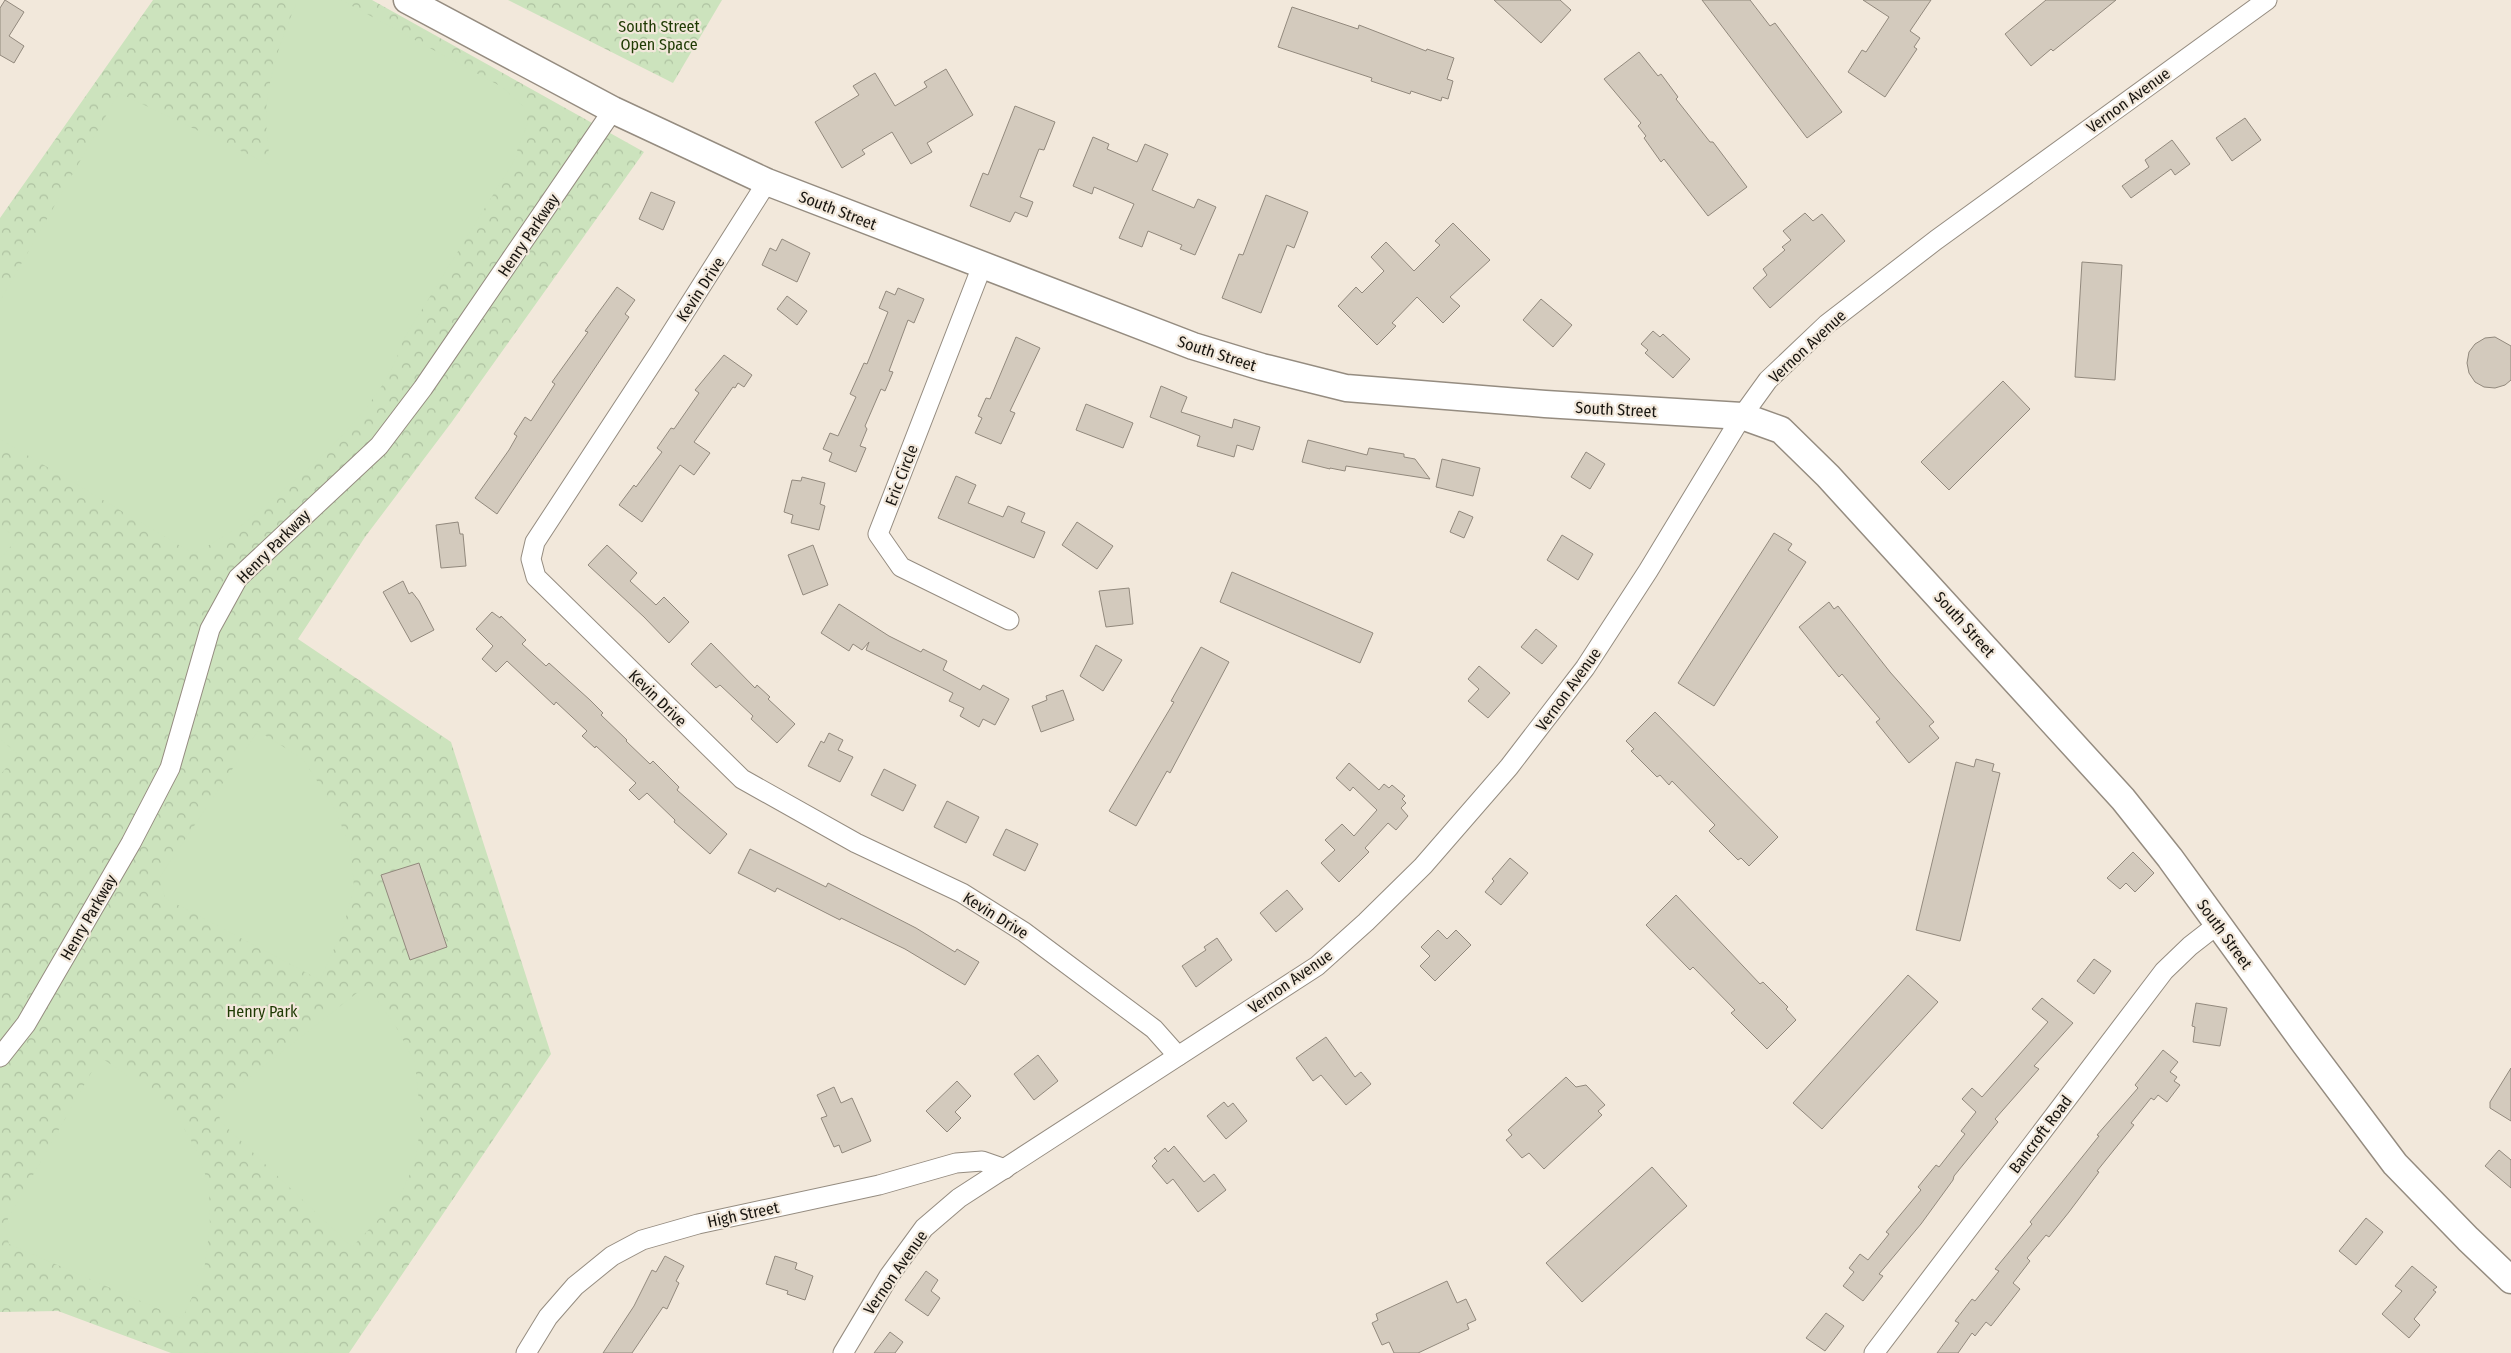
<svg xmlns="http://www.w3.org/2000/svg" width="2511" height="1353" viewBox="0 0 2511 1353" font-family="'Fira Sans Condensed',sans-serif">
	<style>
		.park { fill: url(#park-crowns) }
		.garden { fill: #cce3bd }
		.building { fill: #d3cabd; stroke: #92897d }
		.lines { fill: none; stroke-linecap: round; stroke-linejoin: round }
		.street-casing { stroke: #958c80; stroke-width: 21 }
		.secondary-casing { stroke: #958c80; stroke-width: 29 }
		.street { stroke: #fff; stroke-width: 19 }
		.secondary { stroke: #fff; stroke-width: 26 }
		.labels { text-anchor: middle; stroke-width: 4.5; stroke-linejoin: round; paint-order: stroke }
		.park-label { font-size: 16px; fill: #1f3a03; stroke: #f2e8db }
		.street-label { font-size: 16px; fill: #181510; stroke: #f2e8db }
	</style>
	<defs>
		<pattern id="park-crowns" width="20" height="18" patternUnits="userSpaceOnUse" patternTransform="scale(1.25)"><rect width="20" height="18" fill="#cce3bd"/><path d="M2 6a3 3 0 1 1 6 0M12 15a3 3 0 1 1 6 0" fill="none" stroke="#aec2a1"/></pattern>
	</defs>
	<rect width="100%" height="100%" fill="#f2e8db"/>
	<g class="park">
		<polygon points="153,0 372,0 644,152 451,423 365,537 298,639 451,742 551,1054 349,1353 171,1353 58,1311 0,1312 0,218"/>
		<polygon points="508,0 722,0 673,83"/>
	</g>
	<g class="garden">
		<path d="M298,0H341L502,87L524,107L528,123L517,150L519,153L403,340C386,402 317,463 269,502C259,510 250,520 240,526C225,536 209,545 194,554L0,439V301L119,93L270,165C269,149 266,132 266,115C268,75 282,36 298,0Z"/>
		<polygon points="0,525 17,539 0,559"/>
		<polygon points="258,731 303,759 335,809 351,850 354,888 342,931 320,980 165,898 159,878"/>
		<polygon points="0,739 18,754 0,775"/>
		<polygon points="367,985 398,1030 415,1063 421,1122 415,1163 399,1198 352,1247 220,1121 218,1102"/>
		<polygon points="100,1057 143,1086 180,1121 198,1153 209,1186 210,1227 204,1271 182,1319 9,1244 4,1226"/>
	</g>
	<g class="building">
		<polygon points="5,0 24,12 9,36 24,46 14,63 0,55 0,8"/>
		<polygon points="1494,0 1560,0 1571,10 1541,43"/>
		<polygon points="1702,0 1750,0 1770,26 1775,23 1842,112 1807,138"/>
		<polygon points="1863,0 1931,0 1910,31 1920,38 1914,47 1917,49 1885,97 1848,72 1862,50 1866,52 1889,17"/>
		<polygon points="2046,0 2116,0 2053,51 2051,49 2031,66 2005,34"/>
		<polygon points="1292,7 1358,29 1359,25 1426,51 1427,49 1454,58 1447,79 1453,81 1448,99 1442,97 1441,101 1411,91 1410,94 1371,81 1372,78 1278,47"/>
		<polygon points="1639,52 1658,76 1661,74 1678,97 1676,99 1710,142 1713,142 1747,187 1708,216 1664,159 1661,162 1644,138 1646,136 1638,126 1641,123 1604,79"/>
		<polygon points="946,69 973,115 927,143 932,152 911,164 892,132 862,150 865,154 842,168 815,122 859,95 853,86 875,73 895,106 927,87 924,82"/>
		<polygon points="1015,106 1055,122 1044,150 1039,149 1020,197 1033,202 1027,217 1015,212 1010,222 970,206 983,173 988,175"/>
		<polygon points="2245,118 2261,140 2232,161 2216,138"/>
		<polygon points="1093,137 1109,144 1107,149 1137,162 1145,144 1168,154 1152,190 1194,208 1198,199 1216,207 1195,255 1180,249 1182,245 1148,231 1142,247 1119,238 1134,204 1094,187 1092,194 1073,186"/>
		<polygon points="2172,140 2190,164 2175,175 2171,169 2131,198 2122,186 2149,167 2145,160"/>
		<polygon points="651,192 675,202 663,230 639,219"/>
		<polygon points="1266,195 1308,212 1294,248 1287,245 1261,313 1222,298 1239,254 1243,255"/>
		<polygon points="1805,213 1813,221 1822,214 1845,241 1770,308 1753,288 1767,275 1763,269 1785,250 1782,247 1791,240 1783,231"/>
		<polygon points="1453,223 1490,260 1450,297 1460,306 1443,323 1417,297 1392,323 1396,326 1377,345 1338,306 1356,287 1362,293 1384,271 1371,257 1386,242 1414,271 1440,245 1435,241"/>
		<polygon points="782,239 810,253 797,282 762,265 770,248 776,251"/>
		<polygon points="2082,262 2122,265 2115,380 2075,377"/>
		<polygon points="617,287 635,300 625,314 629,317 497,514 475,498 509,450 517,436 514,434 525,417 531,421 555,384 552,382 588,332 585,331"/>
		<polygon points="898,288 924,299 914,323 908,320 889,371 893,372 885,391 881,389 865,426 867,429 860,446 866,448 856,472 829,461 832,453 823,449 830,433 838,436 856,397 850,394 864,363 867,364 888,312 879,308 886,291 895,295"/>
		<polygon points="787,296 807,311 797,325 777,309"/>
		<polygon points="1541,299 1572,325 1553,347 1523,320"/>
		<polygon points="1653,331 1660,337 1663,334 1690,359 1673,378 1645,353 1648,350 1641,344"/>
		<polygon points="1016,337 1040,348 1010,411 1015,413 1001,444 975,433 982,418 978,416 986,398 990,399"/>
		<polygon points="2495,337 2511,346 2511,380 2505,385 2495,388 2484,387 2475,382 2469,373 2467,363 2469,352 2475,344 2485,338"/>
		<polygon points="724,355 752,375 744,387 738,383 735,388 733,387 694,442 710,453 694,475 680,465 642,522 619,505 634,485 636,487 662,452 657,448 671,428 674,429 699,393 695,390"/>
		<polygon points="2003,381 2030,409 1949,490 1921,462"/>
		<polygon points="1161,386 1187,397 1181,412 1232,428 1234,419 1260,427 1253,450 1237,445 1234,457 1197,446 1200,436 1150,417"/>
		<polygon points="1086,404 1133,423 1123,448 1076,430"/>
		<polygon points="1308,440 1367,455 1369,448 1404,454 1404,457 1415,459 1430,479 1346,466 1345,471 1330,468 1330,469 1302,462"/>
		<polygon points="1586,452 1605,464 1590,489 1571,477"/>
		<polygon points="1442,459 1480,468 1473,496 1436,487"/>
		<polygon points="956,476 976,485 968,503 1003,517 1008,506 1025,513 1021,522 1045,532 1034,558 938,518"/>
		<polygon points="802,477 825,483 820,504 825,506 819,530 791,523 793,515 784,512 792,480 801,481"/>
		<polygon points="1459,511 1473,517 1464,538 1450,532"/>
		<polygon points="458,522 460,534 463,534 466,566 441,568 436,525"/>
		<polygon points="1077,522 1113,546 1097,569 1062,545"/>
		<polygon points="1774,533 1792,544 1788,550 1806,562 1714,706 1678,683"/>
		<polygon points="1562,535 1593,554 1578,580 1547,560"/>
		<polygon points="607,545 637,573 630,581 656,605 664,597 689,622 669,643 644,617 588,565"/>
		<polygon points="813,545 828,585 803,595 788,555"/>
		<polygon points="1232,572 1373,633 1360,663 1220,602"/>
		<polygon points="403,581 409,594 412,592 419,601 434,630 411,642 383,592"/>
		<polygon points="1129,588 1133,624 1106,627 1099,591"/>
		<polygon points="1829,602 1834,609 1838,606 1890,672 1934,722 1929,726 1939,738 1909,763 1876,722 1880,719 1842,674 1839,677 1799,627"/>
		<polygon points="839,604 889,636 921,652 923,649 947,661 943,670 980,690 983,685 1009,699 995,725 983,719 979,727 960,716 964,708 949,701 953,693 866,650 869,642 862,650 853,644 849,651 821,633"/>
		<polygon points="492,612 500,618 501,616 526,640 522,644 546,666 549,663 590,700 603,713 601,715 627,740 626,741 650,764 653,761 679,787 677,790 727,834 710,854 674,822 675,820 647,793 639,800 629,790 636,783 596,746 595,748 582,736 587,731 556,702 554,705 507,661 496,672 482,659 493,646 476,629"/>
		<polygon points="1536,629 1557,646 1542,664 1521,647"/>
		<polygon points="711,643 755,688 757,685 770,697 768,699 795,724 777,743 751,719 753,716 720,685 716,688 691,664"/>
		<polygon points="1096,645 1122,660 1103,691 1080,676"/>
		<polygon points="1201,647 1229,662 1170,773 1167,771 1136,826 1109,811 1174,702 1171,701"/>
		<polygon points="1479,666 1510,693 1488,718 1468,701 1479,689 1468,679"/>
		<polygon points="1063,690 1074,720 1041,732 1032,706 1047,700 1046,696"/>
		<polygon points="1655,712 1778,837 1749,866 1741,858 1738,860 1709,831 1715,825 1672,781 1669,785 1660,775 1657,777 1631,751 1634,749 1626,741"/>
		<polygon points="829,733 843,740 838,750 853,757 840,782 808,766 821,741 824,743"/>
		<polygon points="1976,759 1994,764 1992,771 2000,773 1960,941 1916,930 1956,762 1974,767"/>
		<polygon points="1349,763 1379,790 1384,784 1389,788 1392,785 1405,796 1402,799 1406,803 1401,808 1408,816 1396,830 1388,823 1365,848 1369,852 1339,882 1321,863 1335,850 1325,840 1342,824 1354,836 1377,810 1353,787 1350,791 1336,778"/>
		<polygon points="884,769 916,785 903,811 871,795"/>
		<polygon points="947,801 979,817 966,843 934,827"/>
		<polygon points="1006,829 1038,844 1025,871 993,855"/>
		<polygon points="750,849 826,887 828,883 916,928 955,952 957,949 979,962 965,985 905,949 841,918 840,920 777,888 775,892 758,883 738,873"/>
		<polygon points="2133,852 2154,873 2135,892 2126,883 2120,889 2107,878"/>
		<polygon points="1510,858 1528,873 1501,905 1485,892 1494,881 1492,879"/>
		<polygon points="419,863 447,947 410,960 381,875"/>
		<polygon points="1287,890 1303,909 1276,932 1260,913"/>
		<polygon points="1676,895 1760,984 1763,982 1788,1007 1786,1009 1796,1020 1767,1049 1731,1013 1735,1010 1693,967 1690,970 1646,925"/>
		<polygon points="1438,930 1447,939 1456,930 1471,945 1435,981 1420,966 1430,956 1421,947"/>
		<polygon points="1217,938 1232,960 1196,987 1182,966 1206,950 1204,947"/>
		<polygon points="2094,959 2111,971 2094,994 2077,981"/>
		<polygon points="1908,975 1938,1002 1822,1129 1793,1103"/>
		<polygon points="2042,998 2073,1023 2034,1066 2039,1069 1995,1119 1998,1122 1954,1176 1953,1180 1921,1224 1879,1274 1883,1276 1863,1301 1843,1286 1854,1272 1849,1268 1860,1254 1868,1260 1889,1234 1886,1232 1921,1190 1918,1187 1936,1165 1939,1167 1965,1134 1961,1131 1976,1112 1962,1099 1972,1088 1982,1097 2048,1022 2032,1009"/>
		<polygon points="2196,1003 2227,1008 2220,1046 2193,1042 2195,1027 2192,1026"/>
		<polygon points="1326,1037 1355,1077 1361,1072 1371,1084 1346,1105 1321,1075 1313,1081 1296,1058"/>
		<polygon points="2163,1050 2178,1062 2170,1072 2177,1077 2174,1081 2180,1085 2167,1102 2158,1095 2154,1100 2151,1098 2131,1123 2134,1125 2097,1171 2099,1172 2069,1212 2049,1237 2046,1235 2027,1258 2030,1261 2013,1283 2020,1289 1991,1326 1986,1322 1975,1336 1972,1333 1958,1353 1937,1353 1959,1323 1955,1321 1972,1299 1975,1301 1999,1271 1995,1269 2032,1224 2030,1222 2099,1136 2097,1135 2138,1088 2135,1085"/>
		<polygon points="1038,1055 1058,1081 1034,1100 1014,1074"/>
		<polygon points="2511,1068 2511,1121 2490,1108 2490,1102"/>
		<polygon points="1566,1077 1576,1087 1586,1085 1605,1105 1598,1111 1602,1115 1544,1169 1529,1153 1522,1158 1506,1140 1512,1135 1508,1130"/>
		<polygon points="957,1081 971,1096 955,1112 961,1118 947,1132 926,1111"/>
		<polygon points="834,1087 841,1103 852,1098 871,1141 842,1153 839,1145 834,1147 821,1118 827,1116 817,1095"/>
		<polygon points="1224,1102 1228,1107 1233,1103 1247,1121 1226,1139 1207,1116"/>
		<polygon points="1174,1146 1204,1182 1214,1174 1226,1190 1198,1212 1173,1179 1167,1184 1152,1166 1157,1161 1154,1158 1165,1148 1168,1152"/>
		<polygon points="2499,1150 2511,1160 2511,1188 2485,1166"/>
		<polygon points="1652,1167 1687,1206 1582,1302 1546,1263"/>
		<polygon points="2366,1218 2383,1232 2356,1265 2339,1251"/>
		<polygon points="665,1256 684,1266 676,1281 679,1283 667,1309 663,1307 632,1353 603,1353 634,1306 652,1270 656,1272"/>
		<polygon points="775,1256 797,1263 795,1269 813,1276 805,1300 787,1294 788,1291 766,1284"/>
		<polygon points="2412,1266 2437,1287 2433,1290 2436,1292 2414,1319 2420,1325 2409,1338 2382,1314 2402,1291 2395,1286"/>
		<polygon points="926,1271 938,1280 931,1291 940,1298 928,1316 905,1300"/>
		<polygon points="1447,1281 1457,1303 1466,1299 1476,1320 1467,1324 1469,1329 1418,1353 1394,1353 1389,1342 1382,1345 1372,1323 1378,1320 1376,1314"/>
		<polygon points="1826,1313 1844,1326 1825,1351 1806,1338"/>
		<polygon points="890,1332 903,1342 895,1353 874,1353"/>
	</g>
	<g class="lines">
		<defs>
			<g id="street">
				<polyline points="767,182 660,351 535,542 531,559 536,577 742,779 856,843 962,893 1024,932 1154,1029 1178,1056"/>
				<polyline points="982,266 878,534 901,567 1009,620"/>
				<polyline points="0,1057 26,1024 131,843 170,768 210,629 238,578 379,446 423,388 613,110"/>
				<polyline points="526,1353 548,1317 575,1286 612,1256 642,1240 698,1224 879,1185 956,1163 982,1161 1005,1169"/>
				<polyline points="843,1353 889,1276 924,1228 959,1198 1317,966 1366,922 1423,866 1509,767 1585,668 1648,571 1742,416 1768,380 1827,324 1936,240 2267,0"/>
				<polyline points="1874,1353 2164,971 2190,946 2217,925"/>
			</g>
			<polyline id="secondary" points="407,0 613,110 767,182 1193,346 1262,367 1346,388 1545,404 1742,416 1781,430 1828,476 2123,799 2170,858 2305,1044 2395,1164 2468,1239 2511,1280"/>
		</defs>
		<use href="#street" class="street-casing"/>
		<use href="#secondary" class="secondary-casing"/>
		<use href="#street" class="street"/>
		<use href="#secondary" class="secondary"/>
	</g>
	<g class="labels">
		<g class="park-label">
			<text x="659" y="32">South Street<tspan x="659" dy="18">Open Space</tspan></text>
			<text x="262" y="1017">Henry Park</text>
		</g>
		<g class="street-label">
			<text transform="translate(2128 100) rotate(-36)" y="6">Vernon Avenue</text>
			<text transform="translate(838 210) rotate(21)" y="6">South Street</text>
			<text transform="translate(528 235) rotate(-56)" y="6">Henry Parkway</text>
			<text transform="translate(700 289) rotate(-57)" y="6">Kevin Drive</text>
			<text transform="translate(1807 346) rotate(-43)" y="6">Vernon Avenue</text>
			<text transform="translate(1217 353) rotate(18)" y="6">South Street</text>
			<text transform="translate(1616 409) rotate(3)" y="6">South Street</text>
			<text transform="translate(901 475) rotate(-69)" y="6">Eric Circle</text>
			<text transform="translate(273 546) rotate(-45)" y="6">Henry Parkway</text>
			<text transform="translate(1965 624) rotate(48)" y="6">South Street</text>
			<text transform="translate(1568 689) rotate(-54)" y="6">Vernon Avenue</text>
			<text transform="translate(658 698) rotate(44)" y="6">Kevin Drive</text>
			<text transform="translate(996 915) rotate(32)" y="6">Kevin Drive</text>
			<text transform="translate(88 917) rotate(-60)" y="6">Henry Parkway</text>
			<text transform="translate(2225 934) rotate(54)" y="6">South Street</text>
			<text transform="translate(1290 981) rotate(-35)" y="6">Vernon Avenue</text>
			<text transform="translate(2040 1134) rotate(-53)" y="6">Bancroft Road</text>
			<text transform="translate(743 1214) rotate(-12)" y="6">High Street</text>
			<text transform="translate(895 1272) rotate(-55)" y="6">Vernon Avenue</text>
		</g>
	</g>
</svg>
